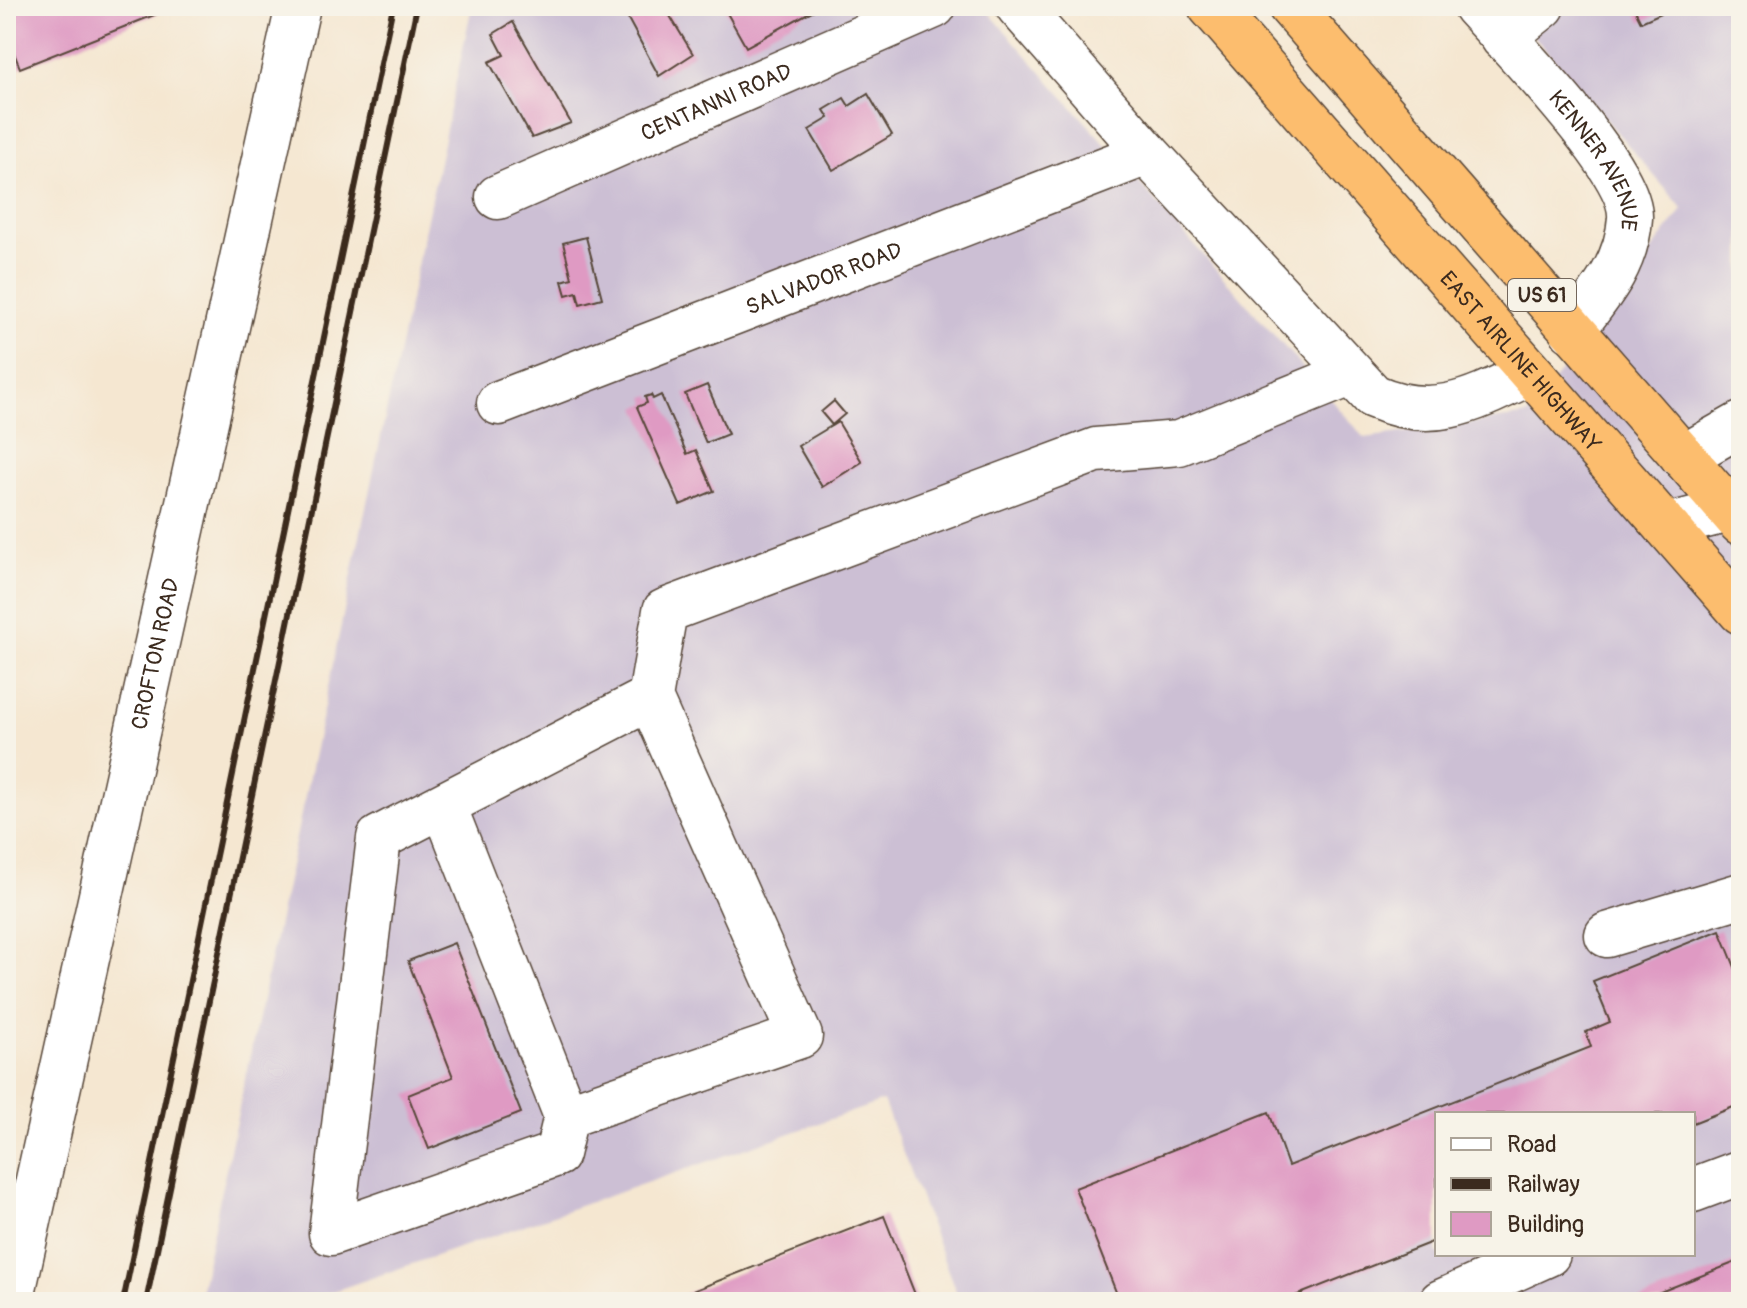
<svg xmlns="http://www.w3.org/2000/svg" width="1747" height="1308" viewBox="0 0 1747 1308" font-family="Pangolin,sans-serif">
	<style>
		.industrial { fill: #ccbfd4; fill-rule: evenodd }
		.building { fill: #df9ac3 }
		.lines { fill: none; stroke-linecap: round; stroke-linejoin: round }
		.minor-casing { stroke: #574639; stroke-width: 47 }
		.highway-casing { stroke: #574639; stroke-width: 47 }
		.minor { stroke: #fff; stroke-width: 44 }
		.highway { stroke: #fcbd6e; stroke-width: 44 }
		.rail { stroke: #3b2a1e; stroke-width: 6 }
		.labels { text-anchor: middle; stroke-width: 6; stroke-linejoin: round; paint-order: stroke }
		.shield { fill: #f7f3e8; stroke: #73665b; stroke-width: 2 }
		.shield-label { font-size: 20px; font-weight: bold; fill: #3b2a1e }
		.street-label { font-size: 22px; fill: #3b2a1e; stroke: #f7f3e8 }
	</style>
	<rect width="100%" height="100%" fill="#f7f3e8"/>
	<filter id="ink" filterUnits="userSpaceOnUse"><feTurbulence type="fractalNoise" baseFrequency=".0125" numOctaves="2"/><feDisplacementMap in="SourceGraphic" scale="16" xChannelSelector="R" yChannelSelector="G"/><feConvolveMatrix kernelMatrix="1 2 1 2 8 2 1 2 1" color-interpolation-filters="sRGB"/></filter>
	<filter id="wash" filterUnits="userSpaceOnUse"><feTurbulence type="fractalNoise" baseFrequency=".006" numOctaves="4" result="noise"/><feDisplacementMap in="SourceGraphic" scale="32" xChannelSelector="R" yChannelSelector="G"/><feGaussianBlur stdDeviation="1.8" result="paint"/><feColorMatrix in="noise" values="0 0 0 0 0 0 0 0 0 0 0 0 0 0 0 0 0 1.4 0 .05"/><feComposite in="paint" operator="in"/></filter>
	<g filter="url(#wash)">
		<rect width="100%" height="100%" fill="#f5e7d1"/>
		<path class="industrial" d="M472,6H983L1365,438L1528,415L1683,209L1508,6H1741V1302H960L883,1101L302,1302H198ZM1437,1114H1693V1254H1437Z"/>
		<g id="blocks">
			<g class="building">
				<polygon points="6,6 177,6 20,68 6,33"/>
				<polygon points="621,6 664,6 693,54 659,76"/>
				<polygon points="723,6 821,6 746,47"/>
				<polygon points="1633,6 1677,6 1641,22"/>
				<polygon points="513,22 571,123 532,138 489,62 504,55 493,34"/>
				<polygon points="868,94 892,135 833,170 809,130 829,118 824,110 844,98 849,106"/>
				<polygon points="586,237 602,298 580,304 577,292 566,295 562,281 572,278 563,243"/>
				<polygon points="707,385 728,434 706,443 685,394"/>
				<polygon points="651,395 653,399 661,395 687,454 696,450 714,491 680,505 637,407 647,403 645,397"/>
				<polygon points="834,401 845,414 832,425 821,412"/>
				<polygon points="838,422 862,462 822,487 798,446"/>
				<polygon points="1720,930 1741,982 1741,1104 1693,1123 1693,1114 1437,1114 1437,1240 1280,1302 1120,1302 1075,1188 1269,1112 1288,1166 1591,1047 1586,1032 1610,1022 1593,981"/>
				<polygon points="454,943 521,1113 429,1149 408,1095 453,1077 408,961"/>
				<polygon points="884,1216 918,1302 674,1302 672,1299"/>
				<polygon points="1741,1260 1741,1302 1635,1302"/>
			</g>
		</g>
	</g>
	<g filter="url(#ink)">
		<use href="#blocks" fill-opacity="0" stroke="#574639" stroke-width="2"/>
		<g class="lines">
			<defs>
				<g id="minor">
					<path d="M1018,6L1147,153L1373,396C1434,423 1474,400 1530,373"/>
					<path id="s1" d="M1475,6C1509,44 1633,169 1630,218C1627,265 1599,296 1572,331"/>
					<polyline points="1503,38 1543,6"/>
					<path id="s2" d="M498,197L934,6"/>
					<path id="s3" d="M499,403L1147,153"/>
					<polyline points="1683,457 1741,424"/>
					<polyline points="1666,526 1741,507"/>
					<polyline points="650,698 800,1036 566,1116 557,1154 331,1233 379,838 650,698 665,611 1096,450 1179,443 1350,374"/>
					<polyline points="444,806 566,1116"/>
					<polyline points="1607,935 1741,895"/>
					<polyline points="1693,1190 1741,1172"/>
					<path id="s4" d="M11,1302L298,6"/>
					<polyline points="1441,1302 1548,1254"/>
				</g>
				<g id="highway">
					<path id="s5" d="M1210,6L1741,612"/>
					<polyline points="1290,6 1741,523"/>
				</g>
			</defs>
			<use href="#minor" class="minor-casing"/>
			<use href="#highway" class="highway-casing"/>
			<use href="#minor" class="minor"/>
			<use href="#highway" class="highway"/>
			<g class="rail">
				<polyline points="123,1302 393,6"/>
				<polyline points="146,1302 417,6"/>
			</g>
		</g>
	</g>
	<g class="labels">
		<rect class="shield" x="1508" y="279" width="68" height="32" rx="6"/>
		<g class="shield-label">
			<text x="1542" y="302">US 61</text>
		</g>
		<g class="street-label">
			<text dy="8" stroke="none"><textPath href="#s2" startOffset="238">CENTANNI ROAD</textPath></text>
			<text dy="8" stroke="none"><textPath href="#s1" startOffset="198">KENNER AVENUE</textPath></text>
			<text dy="8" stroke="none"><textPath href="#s3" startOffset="348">SALVADOR ROAD</textPath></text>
			<text dy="8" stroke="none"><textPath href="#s5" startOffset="472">EAST AIRLINE HIGHWAY</textPath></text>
			<text dy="8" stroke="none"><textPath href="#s4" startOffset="664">CROFTON ROAD</textPath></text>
		</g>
	</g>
	<rect width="1747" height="1308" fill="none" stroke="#f7f3e8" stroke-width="32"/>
	<rect x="1435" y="1112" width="260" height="144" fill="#f7f3e8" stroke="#aca397" stroke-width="2"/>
	<rect x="1451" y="1138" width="40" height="12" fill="#ffffff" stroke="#aca397" stroke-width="2"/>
	<text x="1507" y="1152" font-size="24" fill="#3b2a1e">Road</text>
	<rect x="1451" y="1178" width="40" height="12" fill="#3b2a1e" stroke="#aca397" stroke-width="2"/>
	<text x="1507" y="1192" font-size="24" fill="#3b2a1e">Railway</text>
	<rect x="1451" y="1212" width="40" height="24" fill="#df9ac3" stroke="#aca397" stroke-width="2"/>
	<text x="1507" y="1232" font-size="24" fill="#3b2a1e">Building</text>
</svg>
